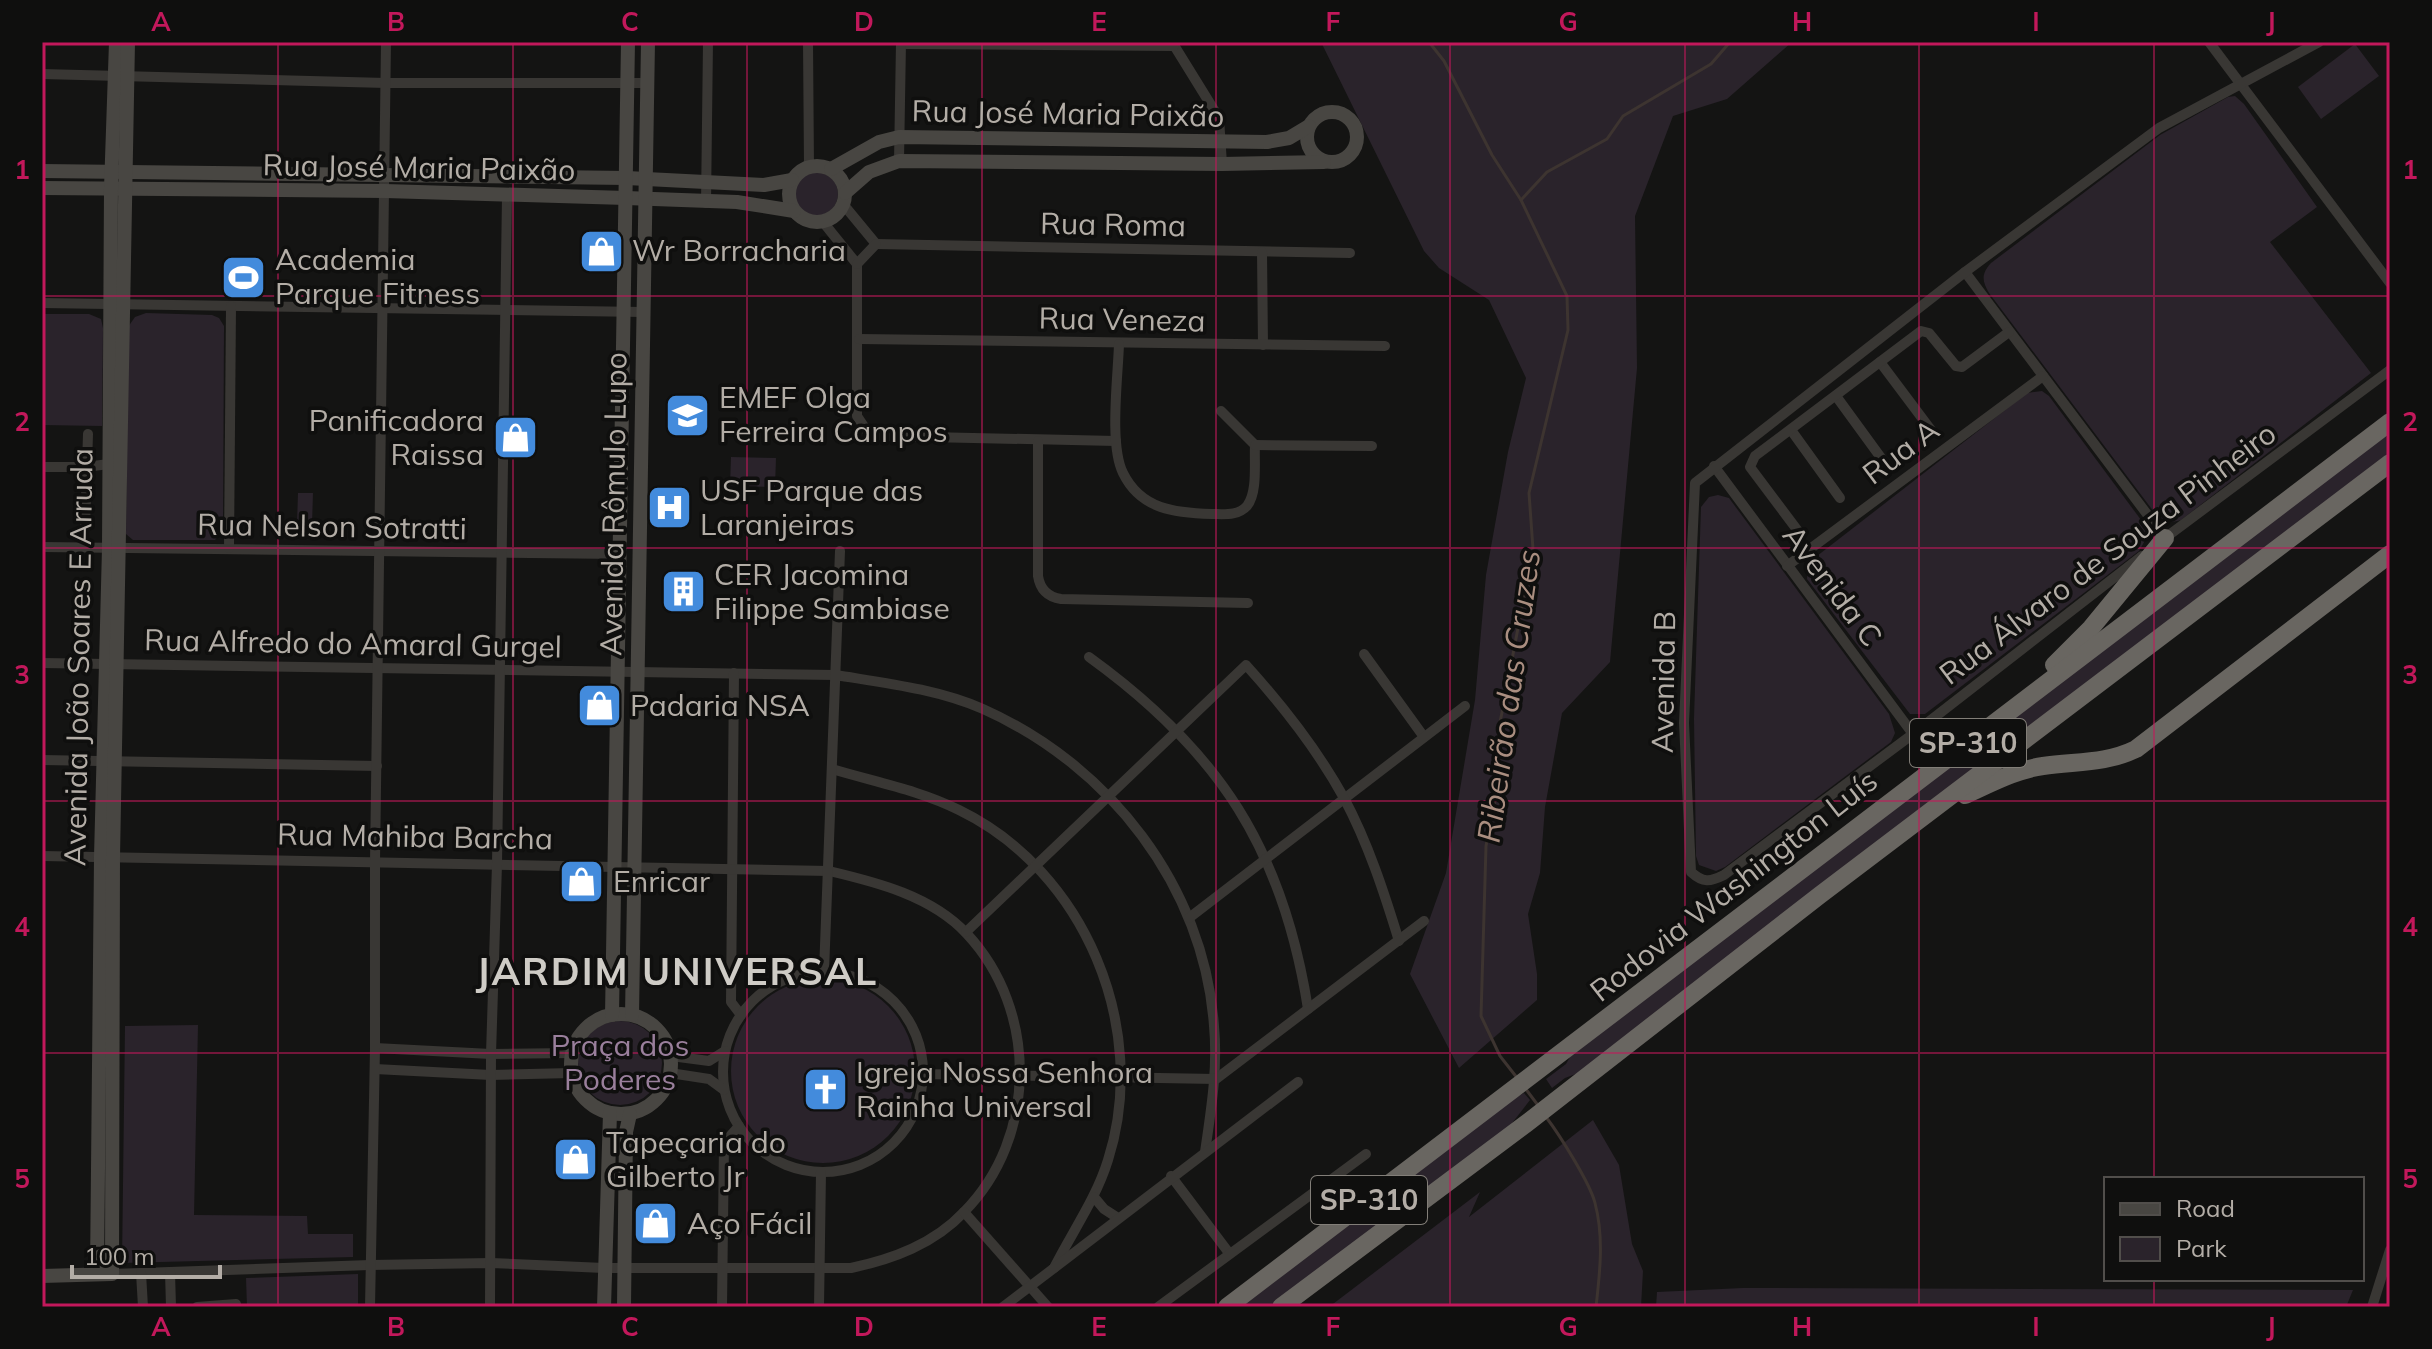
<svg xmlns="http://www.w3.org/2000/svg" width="2432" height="1349" viewBox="0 0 2432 1349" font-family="Mulish,sans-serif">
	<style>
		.green { fill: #2a232b }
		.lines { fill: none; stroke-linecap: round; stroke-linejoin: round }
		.stream { stroke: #3d3430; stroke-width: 3 }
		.street { stroke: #393734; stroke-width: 10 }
		.secondary { stroke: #484642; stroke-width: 14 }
		.highway { stroke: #696661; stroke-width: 18 }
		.grid { fill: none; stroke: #c2185b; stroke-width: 2; stroke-opacity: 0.55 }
		.labels { text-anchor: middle; stroke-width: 7; stroke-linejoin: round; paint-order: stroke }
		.shield { fill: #0f0f0e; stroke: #827e78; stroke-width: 2 }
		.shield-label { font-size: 28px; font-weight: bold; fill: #b3ada6 }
		.street-label { font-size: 30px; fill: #b3ada6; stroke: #0f0f0e }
		.poi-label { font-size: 30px; fill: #b3ada6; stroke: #0f0f0e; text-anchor: start }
		.park-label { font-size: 30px; fill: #9a7f9c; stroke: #0f0f0e }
		.water-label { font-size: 32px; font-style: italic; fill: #aa8e80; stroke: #0f0f0e }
		.district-label { font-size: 38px; font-weight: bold; letter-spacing: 2px; fill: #cfccc6; stroke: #0f0f0e }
		.neatline { fill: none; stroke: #c2185b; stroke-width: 3 }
		.grid-label { font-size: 26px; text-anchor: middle; font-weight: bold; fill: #c2185b }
	</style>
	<rect width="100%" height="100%" fill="#141413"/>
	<g class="green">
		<polygon points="1321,42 1792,42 1727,99 1673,116 1635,216 1637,368 1610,662 1562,713 1545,807 1540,873 1528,914 1537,974 1537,1000 1459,1068 1410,974 1446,873 1475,700 1486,575 1508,452 1526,378 1489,300 1439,268 1424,251"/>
		<polygon points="2355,44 2379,76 2321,119 2298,87"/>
		<path d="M2235,96L2244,104L2317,207L2270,242L2371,373L2181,520C2168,524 2164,521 2154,512L1989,293C1982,281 1981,274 1991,263L2160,135L2228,97Z"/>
		<circle cx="816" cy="194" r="22"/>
		<polygon points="146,313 212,315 219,318 224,326 223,531 215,540 133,540 126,534 128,327 135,317"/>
		<polygon points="42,314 89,314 101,319 103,328 102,426 42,425"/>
		<polygon points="2042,391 2049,396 2147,528 2147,537 2139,551 1925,714 1910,714 1807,579 1808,563 2027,393"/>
		<polygon points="2390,430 2390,457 1584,1071 1565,1078 1552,1088 1546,1079 1566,1064 1574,1050"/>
		<polygon points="731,457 776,458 775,487 730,486"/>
		<polygon points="298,493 313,493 312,524 297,524"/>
		<polygon points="1718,495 1729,498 1889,714 1895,733 1891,742 1725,867 1716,871 1699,865 1696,856 1694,718 1701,507 1709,497"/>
		<circle cx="823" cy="1071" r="92"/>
		<circle cx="620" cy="1063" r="42"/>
		<polygon points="198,1025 194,1215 307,1216 308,1234 353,1234 353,1257 122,1263 125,1026"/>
		<polygon points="1524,1093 1530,1100 1509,1127 1271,1307 1235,1307 1501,1105"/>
		<polygon points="1593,1120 1619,1165 1632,1244 1643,1271 1641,1307 1329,1307 1480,1192 1469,1217"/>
		<polygon points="358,1274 358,1307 247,1307 246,1278"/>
		<polygon points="1743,1288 2353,1290 2346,1307 1656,1307 1657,1292"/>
	</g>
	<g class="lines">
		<g class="stream">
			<polyline points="1429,42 1444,61 1492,155 1521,200 1567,296 1568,330 1529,493 1533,549 1499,728 1499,779 1486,846 1481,1016 1500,1056 1518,1079"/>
			<polyline points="1521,200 1547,172 1607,139 1623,116 1711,64 1730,42"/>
			<polyline points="1525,1088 1537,1104"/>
			<path d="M1546,1117C1559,1134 1590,1183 1595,1203C1604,1237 1600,1272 1596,1307"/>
		</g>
		<g class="street">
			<polyline points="808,42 809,167"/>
			<polyline points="1172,42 1219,118 1222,164"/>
			<polyline points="2209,42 2390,283"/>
			<polyline points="901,44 1174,46"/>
			<polyline points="42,74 386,83 647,83"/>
			<polyline points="899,161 901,42"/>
			<polyline points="706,203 708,42"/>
			<polyline points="843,204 876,244"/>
			<polyline points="823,222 857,264"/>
			<polyline points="876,244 1350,253"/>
			<polyline points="1262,252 1263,345"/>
			<polyline points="857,264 857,416 867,431 883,436 1116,441"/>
			<polyline points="857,264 876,244"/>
			<polyline points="1965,272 2165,538"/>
			<polyline points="42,303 643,312"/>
			<polyline points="859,339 1385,346"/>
			<path d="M1119,344C1118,377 1109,445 1123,473C1141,510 1176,513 1212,514C1224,514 1238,516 1247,506C1258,492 1254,462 1255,445L1221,411"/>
			<polyline points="1880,362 1931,430"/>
			<polyline points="1836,396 1887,466"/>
			<polyline points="1791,430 1840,498"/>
			<path d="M1038,441V576C1040,589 1048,597 1061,599L1248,603"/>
			<polyline points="1255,445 1372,446"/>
			<polyline points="1714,466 1913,734"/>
			<polyline points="42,467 86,467 116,463"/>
			<polyline points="85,528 88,434"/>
			<polyline points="1798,531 1750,467 1755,456 1921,331 1929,333 1956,366 1962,367 2009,332"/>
			<polyline points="2161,541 2390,370"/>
			<polyline points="42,547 621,554"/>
			<polyline points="229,548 231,306"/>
			<path d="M2142,556L1913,734L1724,875C1710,882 1703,883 1691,872L1684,723L1695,483L1965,272L2159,128L2319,42"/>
			<polyline points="1787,566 2043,376"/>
			<polyline points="1364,654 1424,737"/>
			<path d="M1089,657C1219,751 1283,849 1308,1009"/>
			<path d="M42,663L836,675C885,683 937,689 983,709C1109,765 1204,886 1214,1026C1218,1069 1211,1110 1205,1152"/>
			<polyline points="734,673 731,1002 741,1015"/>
			<polyline points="42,760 377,766"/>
			<path d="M832,769C875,782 919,790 959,810C1085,871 1150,1028 1108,1160C1096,1199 1072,1232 1054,1268"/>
			<path d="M42,856L829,871C876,882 932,896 967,934C1038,1010 1038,1137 964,1212C934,1244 893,1259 851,1268H604L491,1263L370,1265L112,1274"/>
			<polyline points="1189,918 1465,706"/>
			<path d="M966,932L1246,665C1283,706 1317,749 1344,798C1368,843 1384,892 1399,941"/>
			<polyline points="824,972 840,551"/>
			<circle cx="823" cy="1072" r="100"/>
			<polyline points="375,1048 491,1054 573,1053"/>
			<polyline points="671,1056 709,1061 725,1051"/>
			<polyline points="375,1069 491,1075 572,1073"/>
			<polyline points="670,1073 709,1079 724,1090"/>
			<polyline points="922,1074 1216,1079 1424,921"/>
			<polyline points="1171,1176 1229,1253"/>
			<polyline points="1094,1197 1104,1209 1118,1218"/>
			<polyline points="964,1212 1048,1307"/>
			<polyline points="170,1272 171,1307"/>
			<polyline points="141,1273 143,1307"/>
			<polyline points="197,1307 236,1304"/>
			<polyline points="370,1307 375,1048 375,862 386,42"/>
			<polyline points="490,1307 491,1054 497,864 507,196"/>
			<polyline points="722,1307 724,1143 739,1126"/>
			<polyline points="819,1307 821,1172"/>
			<polyline points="1003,1307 1298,1082"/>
			<polyline points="1158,1307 1366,1154"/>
			<polyline points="2372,1307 2390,1250"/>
		</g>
		<g class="secondary">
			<circle cx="1332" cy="137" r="25"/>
			<circle cx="817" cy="194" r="28"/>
			<polyline points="831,169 879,142 899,137 1267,142 1289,138 1309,126"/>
			<polyline points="42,171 627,178 764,185 792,180"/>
			<polyline points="42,188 385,191 626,198 737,202 794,211"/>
			<polyline points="845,193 869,172 899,161 1222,164 1324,162"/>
			<circle cx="621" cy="1064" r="50"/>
			<polyline points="612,1015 628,42"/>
			<polyline points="632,1015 648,42"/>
			<polyline points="97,1274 101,857 109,548 111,188 116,42"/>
			<polyline points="42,1276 112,1274 113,857 128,42"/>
			<polyline points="604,1307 610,1113"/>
			<polyline points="624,1307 626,1132 630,1114"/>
		</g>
		<g class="highway">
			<polyline points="2054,665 2091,628 2165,538"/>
			<path d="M1965,795C1990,784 2015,770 2043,766C2076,761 2105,764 2136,749L2390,554"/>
			<polyline points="1227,1307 2390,422"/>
			<polyline points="1281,1307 1527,1123 1820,895 2390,463"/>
		</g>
	</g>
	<path class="grid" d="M278,42V1307M513,42V1307M747,42V1307M982,42V1307M1216,42V1307M1450,42V1307M1685,42V1307M1919,42V1307M2154,42V1179M42,296H2390M42,548H2390M42,801H2390M42,1053H2390M2154,1279V1307"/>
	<defs>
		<symbol id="shop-square" viewBox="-11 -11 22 22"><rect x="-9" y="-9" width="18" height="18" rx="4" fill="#438bdc" stroke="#0f0f0e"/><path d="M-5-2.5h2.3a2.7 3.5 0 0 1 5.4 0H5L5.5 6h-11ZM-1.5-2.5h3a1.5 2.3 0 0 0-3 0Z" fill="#fff"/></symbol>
		<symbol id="stadium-square" viewBox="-11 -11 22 22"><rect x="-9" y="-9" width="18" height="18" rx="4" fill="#438bdc" stroke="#0f0f0e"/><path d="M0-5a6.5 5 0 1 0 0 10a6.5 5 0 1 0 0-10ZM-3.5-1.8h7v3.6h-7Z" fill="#fff"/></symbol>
		<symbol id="school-square" viewBox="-11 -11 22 22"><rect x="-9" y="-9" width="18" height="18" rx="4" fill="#438bdc" stroke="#0f0f0e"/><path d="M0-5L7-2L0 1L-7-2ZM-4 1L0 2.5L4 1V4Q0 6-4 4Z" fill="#fff"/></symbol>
		<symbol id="hospital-square" viewBox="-11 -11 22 22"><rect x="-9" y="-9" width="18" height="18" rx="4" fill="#438bdc" stroke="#0f0f0e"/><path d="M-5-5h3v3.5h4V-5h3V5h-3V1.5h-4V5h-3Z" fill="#fff"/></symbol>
		<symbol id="building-square" viewBox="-11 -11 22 22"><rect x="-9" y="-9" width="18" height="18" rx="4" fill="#438bdc" stroke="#0f0f0e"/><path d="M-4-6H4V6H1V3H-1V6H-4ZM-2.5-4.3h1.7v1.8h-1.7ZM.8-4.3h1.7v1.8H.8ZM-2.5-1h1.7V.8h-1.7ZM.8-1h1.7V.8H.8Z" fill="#fff"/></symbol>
		<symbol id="church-square" viewBox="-11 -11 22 22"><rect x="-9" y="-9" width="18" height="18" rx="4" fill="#438bdc" stroke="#0f0f0e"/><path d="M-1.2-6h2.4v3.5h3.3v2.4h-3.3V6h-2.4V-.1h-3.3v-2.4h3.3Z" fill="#fff"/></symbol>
	</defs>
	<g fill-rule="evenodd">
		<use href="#shop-square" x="576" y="226" width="51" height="51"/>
		<use href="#stadium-square" x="218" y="252" width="51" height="51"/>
		<use href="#school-square" x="662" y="390" width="51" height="51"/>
		<use href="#shop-square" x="490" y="412" width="51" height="51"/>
		<use href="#hospital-square" x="644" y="482" width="51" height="51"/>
		<use href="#building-square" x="658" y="566" width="51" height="51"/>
		<use href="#shop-square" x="574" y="680" width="51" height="51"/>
		<use href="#shop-square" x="556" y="856" width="51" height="51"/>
		<use href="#church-square" x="800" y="1064" width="51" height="51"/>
		<use href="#shop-square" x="550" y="1134" width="51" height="51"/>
		<use href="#shop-square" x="630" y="1198" width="51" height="51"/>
	</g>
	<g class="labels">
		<g class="shield">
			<rect x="1910" y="719" width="116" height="48" rx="6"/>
			<rect x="1311" y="1176" width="116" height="48" rx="6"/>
		</g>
		<g class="shield-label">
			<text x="1968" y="753">SP-310</text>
			<text x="1369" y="1210">SP-310</text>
		</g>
		<g class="street-label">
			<text transform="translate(1068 114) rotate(1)" y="10">Rua José Maria Paixão</text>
			<text transform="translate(419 168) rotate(1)" y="10">Rua José Maria Paixão</text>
			<text transform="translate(1113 225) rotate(1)" y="10">Rua Roma</text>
			<text transform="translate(1122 320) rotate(1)" y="10">Rua Veneza</text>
			<text transform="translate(1901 452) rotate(-37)" y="10">Rua A</text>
			<text transform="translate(614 504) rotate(-89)" y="10">Avenida Rômulo Lupo</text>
			<text transform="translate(332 527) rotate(1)" y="10">Rua Nelson Sotratti</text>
			<text transform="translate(2108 554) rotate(-37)" y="10">Rua Álvaro de Souza Pinheiro</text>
			<text transform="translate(1832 586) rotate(53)" y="10">Avenida C</text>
			<text transform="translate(353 644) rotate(1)" y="10">Rua Alfredo do Amaral Gurgel</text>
			<text transform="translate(79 657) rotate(-89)" y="10">Avenida João Soares E Arruda</text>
			<text transform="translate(1664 682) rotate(-89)" y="10">Avenida B</text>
			<text transform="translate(415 837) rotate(1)" y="10">Rua Mahiba Barcha</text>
			<text transform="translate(1734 886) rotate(-38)" y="10">Rodovia Washington Luís</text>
		</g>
		<g class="poi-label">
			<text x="632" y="261">Wr Borracharia</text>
			<text x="275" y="270">Academia<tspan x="275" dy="34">Parque Fitness</tspan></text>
			<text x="719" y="408">EMEF Olga<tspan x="719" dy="34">Ferreira Campos</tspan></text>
			<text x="484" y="431" text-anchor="end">Panificadora<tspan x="484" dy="34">Raissa</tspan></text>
			<text x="700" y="501">USF Parque das<tspan x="700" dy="34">Laranjeiras</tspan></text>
			<text x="714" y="585">CER Jacomina<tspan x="714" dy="34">Filippe Sambiase</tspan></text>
			<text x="630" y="716">Padaria NSA</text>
			<text x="613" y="892">Enricar</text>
			<text x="856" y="1083">Igreja Nossa Senhora<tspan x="856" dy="34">Rainha Universal</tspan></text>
			<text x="606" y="1153">Tapeçaria do<tspan x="606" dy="34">Gilberto Jr</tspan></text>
			<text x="687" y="1234">Aço Fácil</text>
		</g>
		<g class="park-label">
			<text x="620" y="1056">Praça dos<tspan x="620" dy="34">Poderes</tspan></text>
		</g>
		<g class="water-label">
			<text transform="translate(1509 696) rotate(-82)" y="11">Ribeirão das Cruzes</text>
		</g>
		<g class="district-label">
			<text x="677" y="985">JARDIM UNIVERSAL</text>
		</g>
	</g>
	<rect width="2432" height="1349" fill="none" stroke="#0f0f0e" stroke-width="88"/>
	<rect x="2104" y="1177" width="260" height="104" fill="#0f0f0e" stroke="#514e4b" stroke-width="2"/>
	<rect x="2120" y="1203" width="40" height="12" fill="#484642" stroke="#514e4b" stroke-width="2"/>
	<text x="2176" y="1217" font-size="24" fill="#b3ada6">Road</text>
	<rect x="2120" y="1237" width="40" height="24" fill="#2a232b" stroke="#514e4b" stroke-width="2"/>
	<text x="2176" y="1257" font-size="24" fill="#b3ada6">Park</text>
	<path d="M72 1265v12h148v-12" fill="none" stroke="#b3ada6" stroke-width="4"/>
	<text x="84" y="1265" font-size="24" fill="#b3ada6" stroke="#0f0f0e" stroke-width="6" paint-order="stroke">100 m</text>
	<rect x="44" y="44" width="2344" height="1261" class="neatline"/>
	<g class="grid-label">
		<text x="161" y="31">A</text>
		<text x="396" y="31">B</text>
		<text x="630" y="31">C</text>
		<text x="864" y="31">D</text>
		<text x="1099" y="31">E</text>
		<text x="1333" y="31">F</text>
		<text x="1568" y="31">G</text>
		<text x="1802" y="31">H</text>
		<text x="2036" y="31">I</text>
		<text x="2271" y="31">J</text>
		<text x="22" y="179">1</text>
		<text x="2410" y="179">1</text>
		<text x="22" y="431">2</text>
		<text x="2410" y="431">2</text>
		<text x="22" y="684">3</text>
		<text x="2410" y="684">3</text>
		<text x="22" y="936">4</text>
		<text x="2410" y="936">4</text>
		<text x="22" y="1188">5</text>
		<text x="2410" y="1188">5</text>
		<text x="161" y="1336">A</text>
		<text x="396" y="1336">B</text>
		<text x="630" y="1336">C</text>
		<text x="864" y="1336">D</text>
		<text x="1099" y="1336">E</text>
		<text x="1333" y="1336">F</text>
		<text x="1568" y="1336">G</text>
		<text x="1802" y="1336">H</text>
		<text x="2036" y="1336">I</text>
		<text x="2271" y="1336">J</text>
	</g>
</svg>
